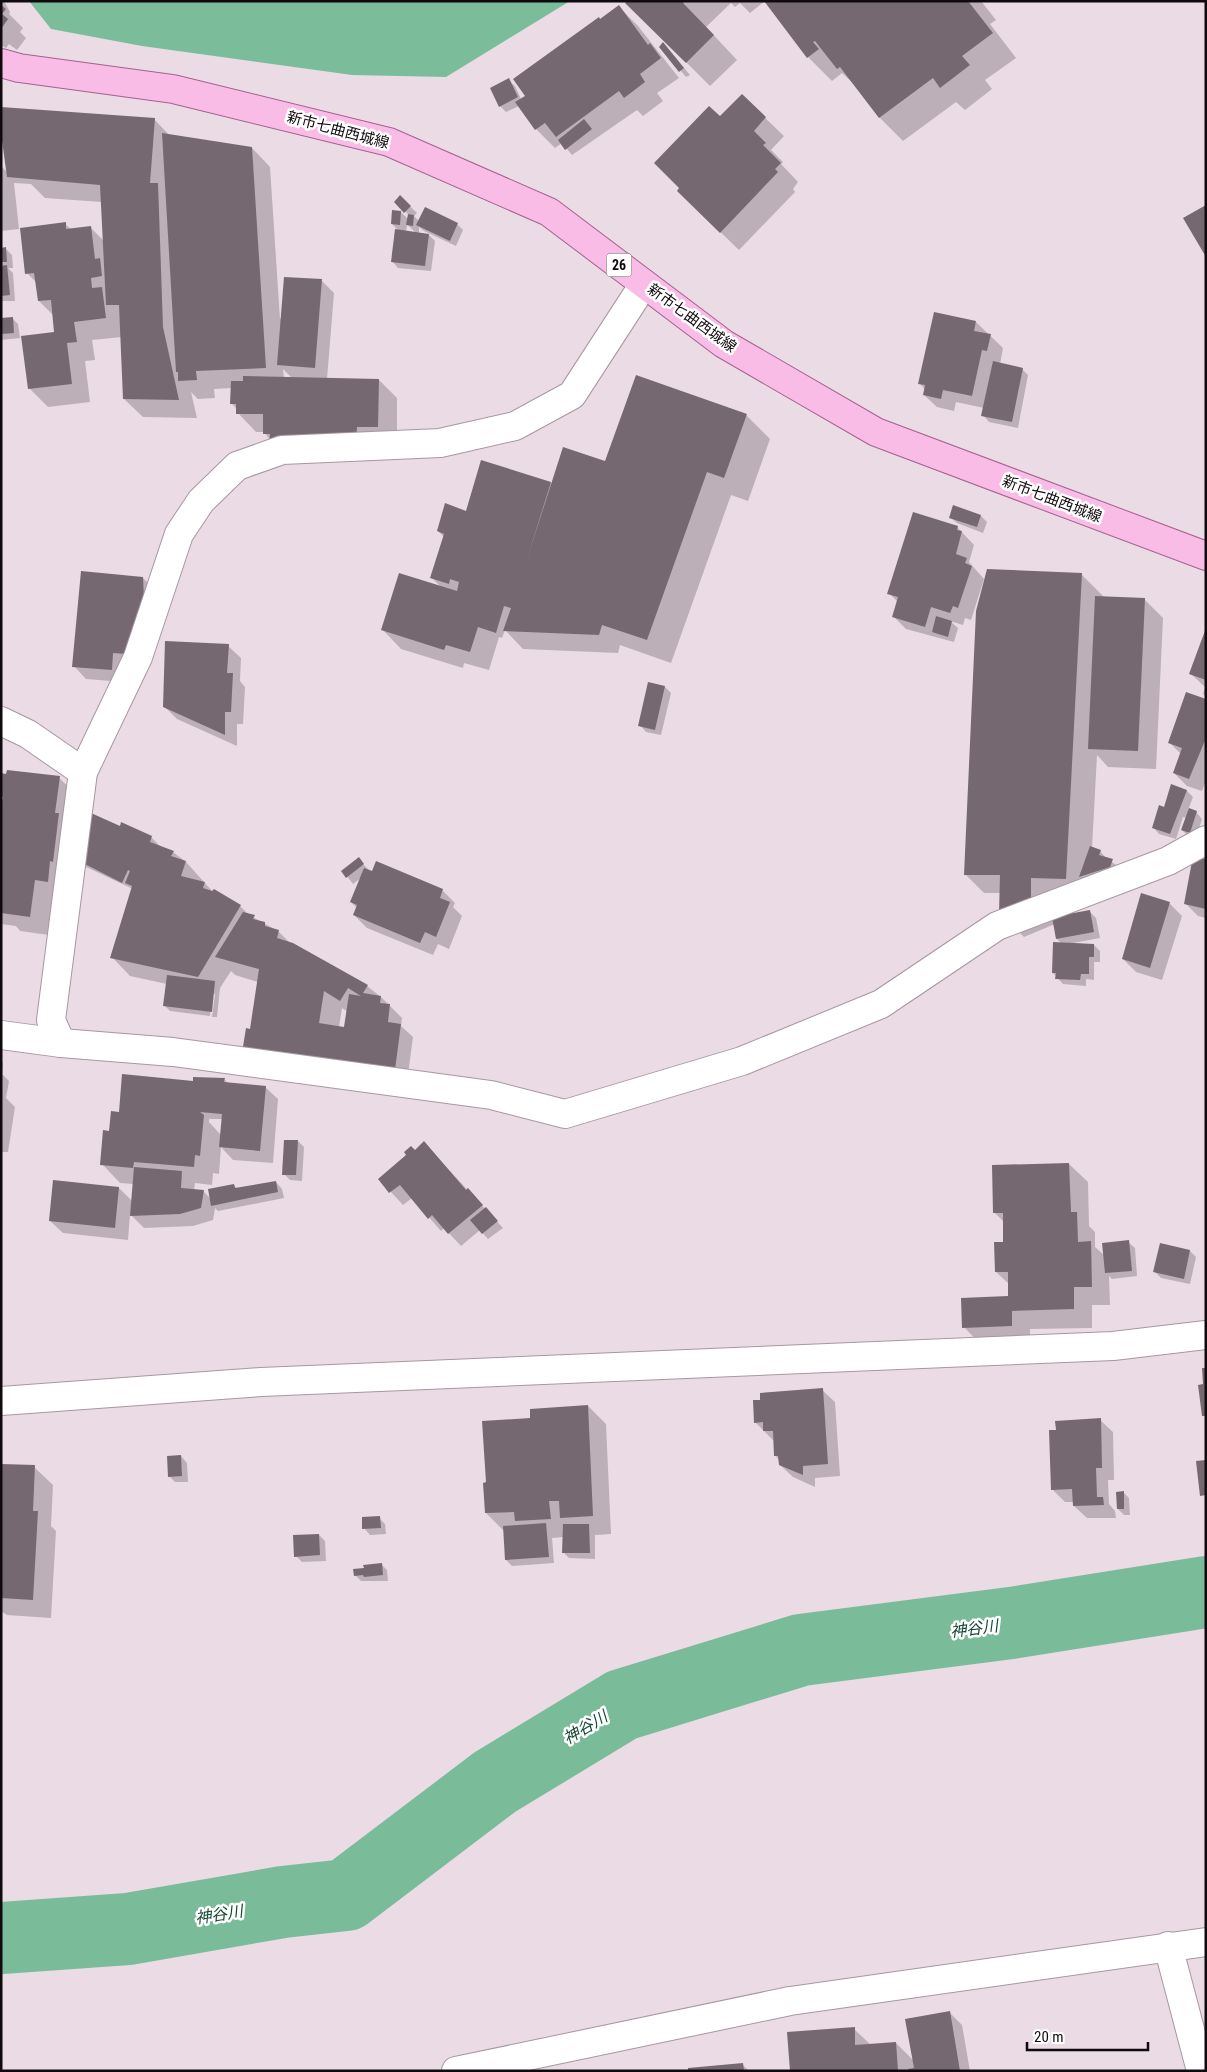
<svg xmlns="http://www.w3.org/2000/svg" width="1207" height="2072" viewBox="0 0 1207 2072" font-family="'Roboto Condensed','Noto Sans JP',sans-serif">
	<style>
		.forest { fill: #7bbd9a }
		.shadow { fill: #0003; fill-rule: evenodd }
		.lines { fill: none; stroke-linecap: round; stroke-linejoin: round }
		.river { stroke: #7abc99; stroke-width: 72 }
		.building { fill: #766871; fill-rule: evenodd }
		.minor-casing { stroke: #a697a0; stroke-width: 30 }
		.tertiary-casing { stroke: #a697a0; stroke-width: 30 }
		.primary-casing { stroke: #a5618f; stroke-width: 30 }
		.minor { stroke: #fff; stroke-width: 28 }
		.tertiary { stroke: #fff; stroke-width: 28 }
		.primary { stroke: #f9bce6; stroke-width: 28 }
		.labels { text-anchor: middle; stroke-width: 5; stroke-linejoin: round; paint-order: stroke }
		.shield { fill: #fff; stroke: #585456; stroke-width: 1 }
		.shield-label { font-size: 14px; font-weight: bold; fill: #100a0e }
		.street-label { font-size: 15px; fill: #100a0e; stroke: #fff }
		.water-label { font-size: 16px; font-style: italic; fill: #144831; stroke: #fff }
	</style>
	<rect width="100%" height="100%" fill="#ebdbe5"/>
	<polygon class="forest" points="29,1 570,1 446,77 352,75 142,46 51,29"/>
	<g class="shadow">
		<polygon points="1,1 4,1 10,12 9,14 23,28 20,32 26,38 17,50 9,44 6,48 1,45"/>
		<polygon points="629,1 765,1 750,13 740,3 735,7 731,3 706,27 737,60 710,86 627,3"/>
		<polygon points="766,1 981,1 996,20 990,24 1016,58 985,80 992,89 965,110 956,102 903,141 880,118 858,88 842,73 832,81 808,57"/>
		<polygon points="619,7 638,26 679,78 657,93 663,101 643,116 637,110 572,155 562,143 555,148 536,129 519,106 506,112 500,106 508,80 515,86 521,99 526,96 601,20"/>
		<polygon points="661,47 669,50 690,75 686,77"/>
		<polygon points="742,96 784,136 771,150 783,162 781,164 798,182 793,189 795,192 739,250 678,191 720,118"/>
		<path d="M154,119L170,136L252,148L270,167L280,319L321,280L334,293L327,379L379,380L397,398V445L315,460V463H289L264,432H256L238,413V410L232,404V388L214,389L215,398L198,399L191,392L197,418L143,417L124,399L122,337L92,340L95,360L85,361L90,402L48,407L29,388L56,333L54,316L39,301L37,283L27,273L65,224L72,230L91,228L104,241L102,202L45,198L31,184L14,183L19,229L1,231V166L8,173ZM283,369L292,378H284Z"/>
		<path d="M400,197L417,213L414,216L419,221L457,224L463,230L456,246L424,231L419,227V233L429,235L435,241L431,271L398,268L392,261L399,231L392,224L401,212L408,219L409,215L395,202ZM407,224L416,233L406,232Z"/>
		<polygon points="1,249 6,249 12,255 13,268 8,268 13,273 15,301 1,301"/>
		<polygon points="12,318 18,324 20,338 1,340 1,319"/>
		<polygon points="976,322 1003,348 1000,364 1022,369 1028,375 1018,428 989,422 983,415 984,408 956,402 954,411 937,407 924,395 925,389 920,384"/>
		<polygon points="636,377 747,416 770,439 748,501 731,495 671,663 620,645 618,653 523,649 505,630 502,638 499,637 489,670 464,663 463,668 401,649 383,630 442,588 431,577 444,537 438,531 466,512 482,461 552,484 606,463"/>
		<polygon points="954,506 981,516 987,522 983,533 957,523 950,517"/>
		<polygon points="957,527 974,545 969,562 984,579 971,620 965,618 963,625 950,621 958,628 954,642 906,629 894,617 898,602 889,593"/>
		<polygon points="1081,574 1105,598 1144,599 1163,618 1156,769 1108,767 1097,755 1092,848 1100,851 1106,858 1119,867 1054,918 1090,912 1096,918 1100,938 1073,943 1094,945 1100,951 1100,962 1094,962 1094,980 1086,979 1086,986 1063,984 1053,973 1062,944 1057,939 1055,924 1024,937 1000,913 1001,893 984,893 965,874"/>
		<polygon points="143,578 156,591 124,682 86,679 74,666"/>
		<polygon points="1206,631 1206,697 1203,694 1205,687 1191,674"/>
		<polygon points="228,646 241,658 240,681 245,687 243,724 237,724 237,746 177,719 164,706"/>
		<polygon points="649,683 665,687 671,693 661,735 646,732 640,725"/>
		<polygon points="1206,701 1206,780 1202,791 1187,786 1174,773 1181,754 1170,743"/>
		<polygon points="1,770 3,774 59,778 78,796 49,935 20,931 16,926 1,924 1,806 4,802 1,802 1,798 9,799 1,795"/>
		<polygon points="1172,786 1187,791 1193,797 1188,810 1196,812 1202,819 1196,838 1188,836 1182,830 1187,818 1183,817 1176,839 1159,834 1153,827 1165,808"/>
		<path d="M120,828L151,837L161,847L173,852L186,862L213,892L240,906L249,915L278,931L290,943L367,986L381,997L402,1018L401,1026L413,1037L406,1089L252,1030L258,982L235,975L231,971L220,988L217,1017H212L215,994H212L210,1016L170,1011L164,1005L167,984L130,976L112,957L133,889L84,866L78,859ZM342,1008L348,1012L345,1029L339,1027Z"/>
		<polygon points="358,859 370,871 442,890 455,903 453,907 462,916 449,949 438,944 433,955 367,928 354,915 357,908 351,902 361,878 353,884 343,871"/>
		<polygon points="1206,860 1206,918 1198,916 1185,903"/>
		<polygon points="1169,903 1182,916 1162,980 1136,972 1123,959"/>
		<polygon points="1,1061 3,1063 2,1074 9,1081 6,1098 15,1107 8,1152 1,1152"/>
		<path d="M194,1078L225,1080L229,1084L265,1087L278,1099L273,1163L233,1160L221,1147L219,1174L213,1173L212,1185L195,1183L194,1191H203L211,1199L234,1185L237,1189L276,1182L282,1189L284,1198L218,1211L215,1208L213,1220L193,1226L144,1228L130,1214L128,1240L63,1233L50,1221L119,1188L132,1201L134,1184L120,1183L102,1164L111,1133L120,1113L194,1083ZM209,1119H223L221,1135L209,1122Z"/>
		<polygon points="298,1141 304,1147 302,1181 290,1180 284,1174"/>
		<polygon points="424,1143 503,1228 488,1239 480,1230 461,1246 444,1228 441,1231 412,1198 403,1205 379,1179"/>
		<polygon points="1069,1164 1088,1182 1089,1226 1095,1232 1095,1247 1105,1256 1128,1242 1135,1248 1137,1276 1112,1279 1109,1276 1110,1305 1092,1305 1092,1328 1030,1329 1030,1344 982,1346 964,1327 1009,1298 1009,1284 996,1272 1005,1243 1004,1222 994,1212"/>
		<polygon points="1190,1251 1196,1257 1190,1284 1161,1278 1155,1272"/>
		<polygon points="822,1390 835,1402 840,1476 815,1478 815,1487 793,1477 780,1465 779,1460 775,1455 774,1441 755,1422"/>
		<polygon points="588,1406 606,1424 611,1534 595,1535 595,1559 569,1558 563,1552 564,1537 552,1538 554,1563 512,1566 506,1560 504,1531 486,1513 488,1483 532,1419"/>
		<polygon points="1100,1420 1113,1432 1114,1480 1108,1480 1109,1504 1115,1511 1116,1518 1087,1518 1074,1506 1074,1502 1065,1502 1052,1489"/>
		<polygon points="181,1456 187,1463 188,1482 175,1482 169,1476"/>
		<polygon points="1,1465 34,1467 53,1485 51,1526 56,1531 51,1618 7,1615 1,1611"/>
		<polygon points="1123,1492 1129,1498 1130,1515 1124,1515 1118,1509"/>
		<polygon points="379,1518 385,1524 386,1534 370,1535 364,1528"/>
		<polygon points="319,1535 325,1541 326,1561 302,1562 296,1556"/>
		<polygon points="381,1564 387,1570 388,1581 361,1581 355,1575"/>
		<polygon points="949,2012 962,2025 970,2071 791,2071 854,2029 871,2045 896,2043 914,2061"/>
		<polygon points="743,2065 749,2071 689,2071"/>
	</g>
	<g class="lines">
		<polyline class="river" points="1,1938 128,1929 283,1902 346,1895 495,1782 622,1705 801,1650 1011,1623 1206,1592"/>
	</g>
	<g class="building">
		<polygon points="628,1 685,1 683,3 714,35 686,63 625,3"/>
		<polygon points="764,1 968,1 993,33 962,56 970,65 940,88 933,78 879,118 840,67 837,69 815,41 813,42 819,49 807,58"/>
		<polygon points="1,5 6,9 2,14 8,19 1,29"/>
		<polygon points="619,5 648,45 650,43 661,58 640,74 645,82 624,98 619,91 556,137 545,123 535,130 515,102 525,96 513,79 599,17 600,19"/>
		<polygon points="663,42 684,68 679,72 659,47"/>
		<polygon points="509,78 518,97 499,107 490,88"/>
		<polygon points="742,94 766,117 754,131 766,143 763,145 781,163 775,169 778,172 720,233 677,191 679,188 654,163 709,106 720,116"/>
		<polygon points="1,107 155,118 150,183 158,183 163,327 179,400 123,399 119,305 106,305 100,185 7,177 1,133"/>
		<polygon points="584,119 592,129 565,150 558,140"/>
		<polygon points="162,133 252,147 266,368 196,371 197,380 178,381 178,372 176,372"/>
		<polygon points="400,195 411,206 404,213 394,202"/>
		<polygon points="1206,205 1206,257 1183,218"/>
		<polygon points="425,207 458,223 450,241 416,225"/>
		<polygon points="392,210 401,211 400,225 391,224"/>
		<polygon points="408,214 414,215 413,226 406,225"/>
		<polygon points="66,222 66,229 91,226 95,259 100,258 102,276 91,278 92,288 102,287 106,318 74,322 77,342 67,343 72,384 28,389 21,336 54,332 51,300 38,301 34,273 25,274 20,228"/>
		<polygon points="395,229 429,234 425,266 391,262"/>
		<polygon points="6,247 7,262 1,262 1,248"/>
		<polygon points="7,265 10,295 1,296 1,266"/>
		<polygon points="284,277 322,279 315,368 277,365"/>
		<polygon points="934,312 976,321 974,331 991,334 987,351 982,350 972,396 943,390 941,399 923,395 925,385 918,384"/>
		<polygon points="13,317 14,333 1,334 1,318"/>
		<polygon points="993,361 1023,368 1012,422 981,416"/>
		<polygon points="636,375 747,414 724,478 707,472 647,640 602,625 599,635 503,631 511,608 504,606 496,633 478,627 470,652 446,645 444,650 381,630 399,573 457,591 459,582 450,579 449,584 430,578 444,534 437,531 445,503 466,511 481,460 551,482 527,559 563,447 605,461"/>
		<polygon points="243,376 379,379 378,427 357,427 356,442 269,445 270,434 263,434 263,414 236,414 236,404 230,404 231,381 243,381"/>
		<polygon points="953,505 981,515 977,527 949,518"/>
		<polygon points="913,512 958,526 957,530 962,531 956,554 967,558 965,563 972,566 958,608 953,606 950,613 931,607 925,627 892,617 898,597 887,594"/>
		<polygon points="987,569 1082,573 1066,879 1031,878 1031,900 999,914 1000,875 964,875 976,611"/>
		<polygon points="81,571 143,577 144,598 130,641 127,643 126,654 113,653 112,670 72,667"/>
		<polygon points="1095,596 1145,598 1138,751 1088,749"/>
		<polygon points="936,616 952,621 948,637 932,632"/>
		<polygon points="1206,628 1206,680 1189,674"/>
		<polygon points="165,641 229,644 227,673 233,673 231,712 225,712 225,735 163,707"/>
		<polygon points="648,682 665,686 655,730 638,726"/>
		<polygon points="1186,692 1206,699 1206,738 1189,779 1173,773 1182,748 1168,743"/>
		<polygon points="7,770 60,776 55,813 59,813 53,862 50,861 48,882 35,880 30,917 1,913 1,805 3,797 1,797 1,773 6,774"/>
		<polygon points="1171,784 1187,790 1170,834 1152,828 1159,805 1164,807"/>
		<polygon points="1189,808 1197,811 1190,833 1181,830"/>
		<polygon points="91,813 120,826 121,822 152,836 150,842 174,851 171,856 186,861 181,876 205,882 203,888 212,891 214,889 241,905 198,977 110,958 132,886 125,883 130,871 128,870 122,883 77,860"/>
		<polygon points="1090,846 1101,850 1099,855 1113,859 1110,867 1079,877"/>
		<polygon points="1193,856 1206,859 1206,909 1184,904"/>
		<polygon points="359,857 364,864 346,878 341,871"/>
		<polygon points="376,861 443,889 440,898 450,902 436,937 425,932 420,943 353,915 357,905 350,902 364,868 372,871"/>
		<polygon points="1141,893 1170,902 1150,968 1122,959"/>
		<polygon points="1090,910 1094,932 1056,939 1052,917"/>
		<path d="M243,912L255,915L253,919L265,922V926L279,930L277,938L293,943L368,985L363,993L381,996L380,1003L390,1004L388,1022L401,1024L394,1077L242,1053L246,1028L250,1029L259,969L215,957ZM348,988L361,996L349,994L344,1027L319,1023L324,991L340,1001Z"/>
		<polygon points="1053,942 1094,944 1094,957 1089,957 1089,974 1081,974 1080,980 1055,979 1056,973 1052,973"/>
		<polygon points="167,975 215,981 212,1012 163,1006"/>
		<polygon points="122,1074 193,1081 193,1077 225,1078 224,1082 266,1086 260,1151 219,1147 222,1114 200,1112 204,1115 200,1156 195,1155 194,1167 134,1162 133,1168 100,1165 103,1130 109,1131 111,1111 119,1112"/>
		<polygon points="284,1140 298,1140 296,1175 282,1175"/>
		<polygon points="424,1141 466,1190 468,1188 483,1205 448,1234 432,1215 428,1219 400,1185 389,1193 378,1179 406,1155 404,1152 411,1146 415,1150"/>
		<polygon points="1069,1163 1071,1212 1077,1212 1078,1242 1091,1241 1092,1287 1074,1287 1074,1309 1012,1311 1012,1326 962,1328 961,1298 1008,1296 1008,1272 995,1272 994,1242 1003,1242 1003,1213 993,1213 992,1165"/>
		<polygon points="134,1167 182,1171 181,1188 204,1190 201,1208 180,1214 130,1216"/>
		<polygon points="53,1180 119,1187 115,1228 49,1221"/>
		<polygon points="276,1181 278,1192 211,1206 208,1189 234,1184 235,1188"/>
		<polygon points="486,1207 498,1221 482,1234 470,1220"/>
		<polygon points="1129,1240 1132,1271 1105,1273 1102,1243"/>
		<polygon points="1160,1243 1190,1250 1184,1279 1153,1272"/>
		<polygon points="1202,1368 1206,1368 1206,1416 1202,1416 1198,1385 1203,1384"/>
		<polygon points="823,1388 828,1464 803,1466 803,1475 779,1465 778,1456 774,1456 773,1431 763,1431 763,1422 754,1423 753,1400 760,1400 760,1393"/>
		<polygon points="588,1405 593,1516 560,1518 559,1501 549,1501 551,1519 515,1521 514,1512 485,1513 483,1483 486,1482 482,1421 530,1418 530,1409"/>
		<polygon points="1101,1418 1102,1468 1096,1468 1097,1497 1103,1497 1104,1505 1073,1506 1072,1489 1051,1490 1049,1430 1056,1430 1055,1421"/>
		<polygon points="181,1455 182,1476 168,1477 167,1456"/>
		<polygon points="1206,1460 1206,1495 1200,1496 1196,1461"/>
		<polygon points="1,1464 35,1465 33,1511 38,1511 33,1600 1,1598"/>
		<polygon points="1124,1491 1124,1509 1117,1509 1116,1492"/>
		<polygon points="380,1516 381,1528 362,1529 362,1517"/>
		<polygon points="546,1523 549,1557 505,1560 503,1526"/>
		<polygon points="563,1524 589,1524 590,1553 562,1553"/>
		<polygon points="319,1534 320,1555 294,1557 293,1535"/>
		<polygon points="382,1563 383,1575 364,1577 363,1575 354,1576 353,1569 364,1568 363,1565"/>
		<polygon points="950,2011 960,2071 908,2071 908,2069 914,2068 905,2019"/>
		<polygon points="855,2027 855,2045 896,2042 898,2071 790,2071 787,2032"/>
		<polygon points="743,2063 744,2071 688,2071 688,2068"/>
	</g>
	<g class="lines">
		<defs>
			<g id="minor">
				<polyline points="1,721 28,734 83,772"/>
				<polyline points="1,1035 61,1043 173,1052 491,1095 565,1114 742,1061 881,1004 997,926 1168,861 1206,840"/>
				<polyline points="61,1043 51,1020 83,772 138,657 179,534 201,501 237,466 282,450 440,443 515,426 572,395 644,284"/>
				<polyline points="1168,1946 1201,2071"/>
				<polyline points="456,2071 790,2001 1206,1942"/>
			</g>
			<polyline id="tertiary" points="1,1401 261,1382 1113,1346 1206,1335"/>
			<polyline id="primary" points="1,63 19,68 173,89 389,142 549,212 724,344 876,432 1206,556"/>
		</defs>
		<use href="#minor" class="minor-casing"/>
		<use href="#tertiary" class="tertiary-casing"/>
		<use href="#primary" class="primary-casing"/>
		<use href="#minor" class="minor"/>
		<use href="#tertiary" class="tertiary"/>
		<use href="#primary" class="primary"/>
	</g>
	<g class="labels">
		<rect class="shield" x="606.5" y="253.5" width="25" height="23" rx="4"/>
		<g class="shield-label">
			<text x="619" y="270">26</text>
		</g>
		<g class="street-label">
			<text transform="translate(338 130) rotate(15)" y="5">新市七曲西城線</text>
			<text transform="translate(692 318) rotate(36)" y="5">新市七曲西城線</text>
			<text transform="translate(1052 499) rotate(21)" y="5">新市七曲西城線</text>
		</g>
		<g class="water-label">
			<text transform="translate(974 1628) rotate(-7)" y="6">神谷川</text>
			<text transform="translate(585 1727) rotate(-31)" y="6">神谷川</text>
			<text transform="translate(219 1914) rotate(-9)" y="6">神谷川</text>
		</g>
	</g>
	<rect width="1207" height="2072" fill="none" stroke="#100a0e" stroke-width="5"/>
	<path d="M1027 2042v8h121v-8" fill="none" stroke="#100a0e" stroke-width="2.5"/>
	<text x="1034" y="2042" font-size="15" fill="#100a0e" stroke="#ffffff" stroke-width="4" paint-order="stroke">20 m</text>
</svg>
